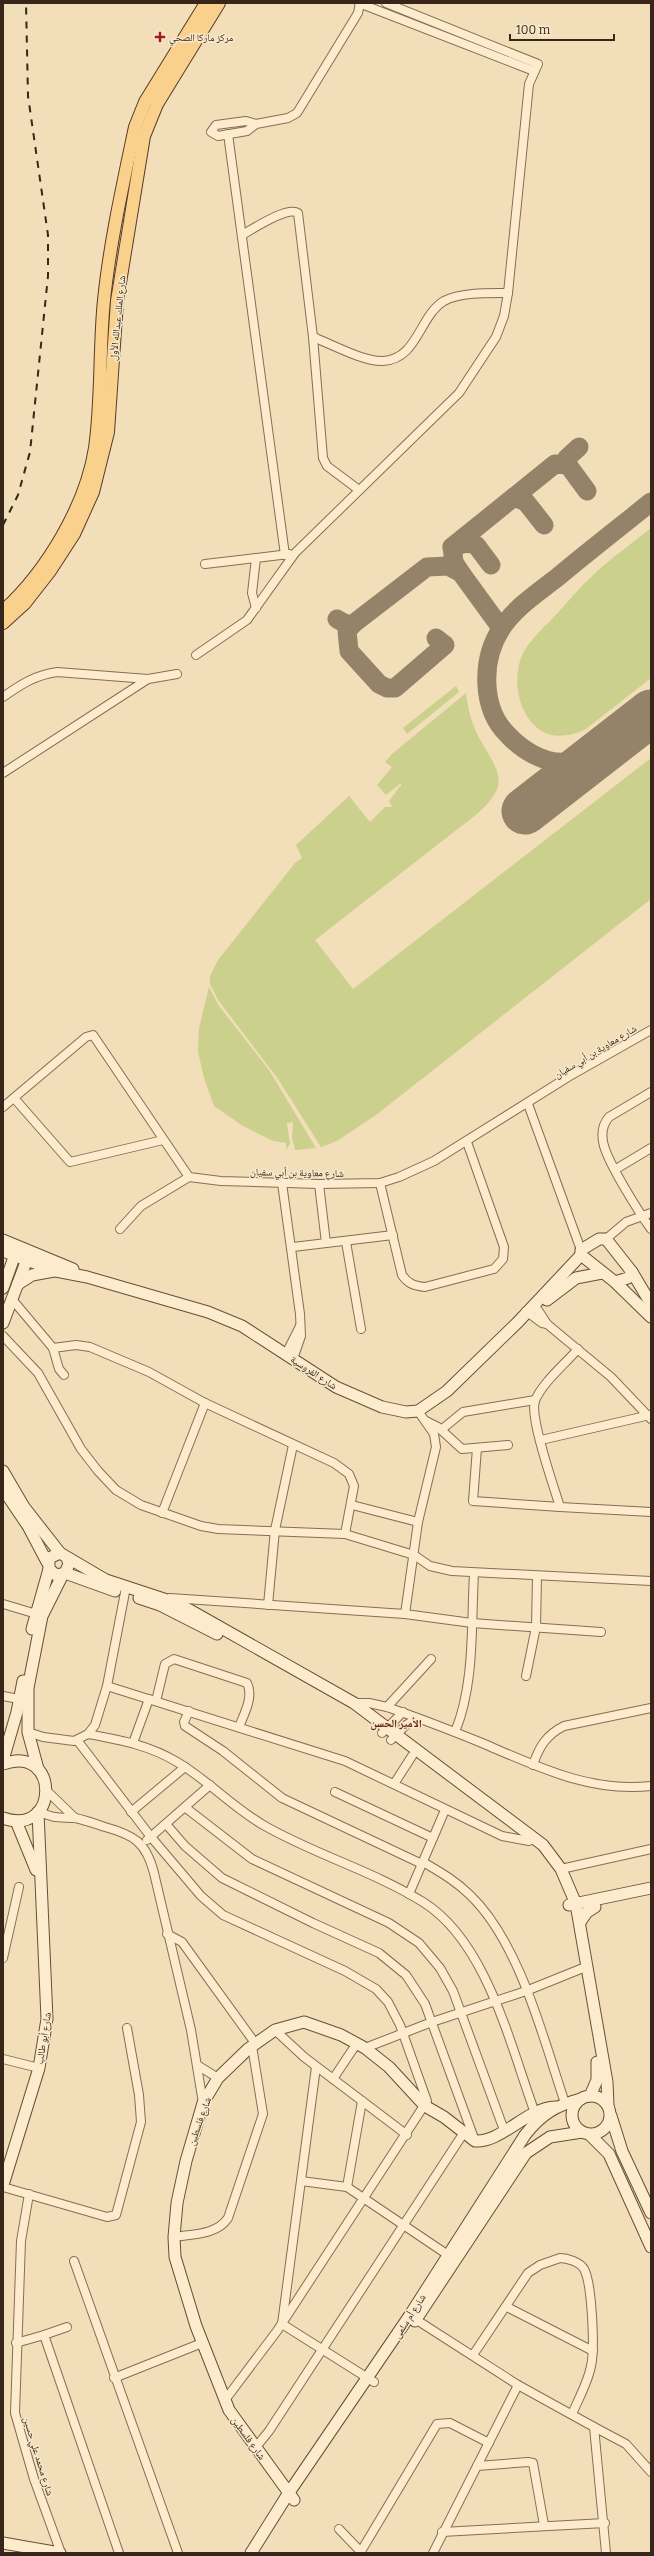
<svg xmlns="http://www.w3.org/2000/svg" width="654" height="2556" viewBox="0 0 654 2556" font-family="Bitter,'Noto Naskh Arabic',serif">
	<style>
		.green { fill: #ccd08d }
		.lines { fill: none; stroke-linecap: round; stroke-linejoin: round }
		.taxiway { stroke: #948269; stroke-width: 19 }
		.runway { stroke: #948269; stroke-width: 47 }
		.street-casing { stroke: #896d52; stroke-width: 10 }
		.secondary-casing { stroke: #6b4d36; stroke-width: 13 }
		.primary-casing { stroke: #563b28; stroke-width: 14 }
		.street { stroke: #fcebcd; stroke-width: 8 }
		.secondary { stroke: #fcebcd; stroke-width: 11 }
		.primary { stroke: #fad18c; stroke-width: 12 }
		.rail { stroke: #372619; stroke-width: 2; stroke-dasharray: 7 7; stroke-linecap: butt }
		.poi-dot { fill: #9e1d25; stroke: #f8e8c9; stroke-width: 1.5 }
		.labels { text-anchor: middle; stroke-width: 3; stroke-linejoin: round; paint-order: stroke }
		.poi-label { font-size: 10px; fill: #372619; stroke: #f8e8c9; text-anchor: start }
		.street-label { font-size: 10px; fill: #372619; stroke: #f8e8c9 }
		.neighbourhood-label { font-size: 11px; font-weight: bold; fill: #672115; stroke: #f8e8c9 }
	</style>
	<rect width="100%" height="100%" fill="#f2deb9"/>
	<g class="green">
		<path d="M651,528V678L586,729C569,737 549,740 535,726C518,709 513,681 521,658C526,644 540,631 551,620C568,602 584,582 603,566C618,553 635,541 651,528Z"/>
		<polygon points="456,686 459,692 407,734 403,728"/>
		<path d="M466,693C468,711 473,728 482,743C501,775 509,785 477,814L315,940L353,989L651,758V899L376,1115L337,1141L321,1147L278,1079L218,1000L210,984V976L218,960L295,863L302,858L296,845L349,796L370,822L385,807H392L389,801L401,785V783L386,795L377,785L392,767L385,762L392,754Z"/>
		<polygon points="209,987 219,1006 269,1070 316,1148 295,1150 292,1137 293,1122 287,1123 290,1144 286,1150 286,1143 273,1141 243,1126 214,1106 204,1078 198,1052 199,1028"/>
	</g>
	<g class="lines">
		<g class="taxiway">
			<polyline points="568,465 567,458 579,447"/>
			<polyline points="514,497 526,502 544,525"/>
			<polyline points="452,547 466,543 476,545 491,565"/>
			<polyline points="461,573 454,562 452,547 555,464 568,465 587,491"/>
			<polyline points="337,619 346,624 353,624 427,567 448,566 461,573 501,628"/>
			<polyline points="353,624 347,631 349,651 379,684 387,688 395,688 445,645 436,638"/>
			<path d="M601,752C590,755 578,761 566,762C544,764 522,750 508,735C481,709 481,660 501,629C515,607 539,592 559,576C589,551 620,527 651,502"/>
		</g>
		<polyline class="runway" points="525,811 651,713"/>
		<defs>
			<g id="street">
				<polyline points="359,3 534,71"/>
				<polyline points="256,124 246,121 216,125 211,132 218,136 247,131 256,124 288,118 297,113 358,13 360,3"/>
				<polyline points="228,134 285,555"/>
				<path d="M242,235C253,229 287,206 298,213L313,337L323,458L327,466L359,490"/>
				<path d="M313,337C331,344 364,362 383,361C418,359 419,316 444,301C461,292 489,293 508,293"/>
				<polyline points="256,558 252,593 256,608"/>
				<polyline points="205,564 289,554"/>
				<polyline points="196,655 247,620 295,553 459,393 496,337 504,316 508,293 529,84 538,64 386,3"/>
				<path d="M3,697C20,685 35,675 57,672L148,679L177,674"/>
				<polyline points="3,773 148,679"/>
				<path d="M651,1092L609,1117C602,1125 601,1135 604,1146C610,1166 638,1211 651,1229"/>
				<polyline points="14,1098 70,1162 163,1140"/>
				<polyline points="528,1104 581,1250"/>
				<polyline points="3,1107 86,1037 93,1035 189,1177 221,1181 319,1184 380,1183 399,1177 434,1161 568,1077 651,1030"/>
				<polyline points="616,1169 651,1148"/>
				<polyline points="282,1183 300,1314 301,1336 293,1359"/>
				<path d="M380,1183L402,1275C408,1284 415,1286 425,1287L494,1269L503,1259L504,1247L467,1142"/>
				<polyline points="319,1184 326,1243"/>
				<polyline points="120,1229 141,1206 189,1177"/>
				<polyline points="606,1239 626,1222 651,1213"/>
				<polyline points="346,1242 361,1329"/>
				<polyline points="293,1247 393,1235"/>
				<polyline points="11,1298 53,1348 59,1369 64,1375"/>
				<polyline points="534,1304 547,1324 611,1377 651,1419"/>
				<polyline points="526,1311 542,1323 547,1324"/>
				<polyline points="3,1336 38,1373 81,1449 98,1471 116,1490 141,1505 201,1526 218,1529 345,1534 414,1555 430,1566 452,1571 651,1581"/>
				<polyline points="53,1348 76,1345 90,1347 149,1372 205,1403 334,1463 349,1474 354,1486 345,1534"/>
				<path d="M578,1349C566,1363 541,1384 535,1401C529,1417 554,1487 560,1507L651,1512"/>
				<polyline points="286,1354 300,1326"/>
				<polyline points="426,1421 438,1427 462,1449 508,1445"/>
				<polyline points="441,1430 463,1412 535,1400"/>
				<polyline points="541,1440 650,1415"/>
				<polyline points="477,1448 473,1501 560,1507"/>
				<polyline points="352,1505 418,1522"/>
				<polyline points="162,1513 205,1403"/>
				<polyline points="170,1598 405,1614 472,1623 601,1632"/>
				<polyline points="3,1604 40,1615"/>
				<polyline points="268,1605 275,1530 293,1445"/>
				<polyline points="405,1614 418,1522 436,1447 434,1434 418,1411"/>
				<polyline points="526,1676 536,1627 537,1576"/>
				<polyline points="107,1686 345,1761 502,1836 529,1841"/>
				<polyline points="3,1696 24,1700"/>
				<path d="M156,1701L165,1664L174,1659L247,1683C254,1697 244,1714 239,1727"/>
				<path d="M354,1703H369L387,1707C419,1718 450,1730 482,1743C536,1766 590,1793 651,1786"/>
				<polyline points="387,1707 431,1659"/>
				<polyline points="189,1711 184,1722 185,1726 223,1751 282,1798 422,1864"/>
				<polyline points="28,1732 43,1737 74,1741 88,1734 95,1725 107,1686 126,1587"/>
				<path d="M455,1732C475,1684 471,1625 474,1573"/>
				<polyline points="382,1733 403,1712"/>
				<path d="M88,1734C120,1740 149,1745 177,1762C208,1780 233,1808 265,1826C316,1855 373,1871 423,1902C487,1942 510,2045 535,2113"/>
				<polyline points="77,1740 151,1837 201,1896 223,1915 345,1971 376,1989 388,2002 400,2025 427,2101 277,2331 225,2400"/>
				<polyline points="391,1740 406,1725 417,1718"/>
				<polyline points="133,1743 149,1699"/>
				<path d="M533,1765C539,1747 546,1735 564,1726L651,1708"/>
				<polyline points="394,1784 412,1756"/>
				<polyline points="47,1791 75,1818"/>
				<polyline points="335,1792 433,1838"/>
				<polyline points="186,1808 252,1859 389,1923 419,1943 440,1968 453,1991 504,2130"/>
				<path d="M39,1811C52,1819 61,1817 75,1818C85,1820 96,1824 105,1827C134,1835 146,1842 154,1873L191,2030L203,2103"/>
				<polyline points="131,1812 185,1767"/>
				<polyline points="166,1824 185,1846 222,1878 313,1923 379,1953 406,1975 425,2004 475,2141"/>
				<polyline points="147,1840 210,1785"/>
				<path d="M423,1862C440,1872 456,1881 470,1895C520,1943 543,2038 565,2103"/>
				<polyline points="561,1869 651,1849"/>
				<polyline points="409,1894 445,1810"/>
				<polyline points="167,1934 182,1942 255,2043"/>
				<polyline points="3,1958 19,1887"/>
				<polyline points="275,2030 304,2057 407,2135"/>
				<polyline points="365,2048 432,2022 526,1991 588,1966"/>
				<polyline points="3,2059 39,2068"/>
				<polyline points="197,2065 218,2078"/>
				<polyline points="316,2067 282,2324 374,2382"/>
				<polyline points="333,2079 357,2043"/>
				<polyline points="301,2181 347,2187 448,2255"/>
				<polyline points="3,2187 107,2217 116,2215 141,2122 139,2095 127,2028"/>
				<polyline points="347,2187 362,2101"/>
				<polyline points="29,2194 21,2241 15,2413 34,2479 61,2553"/>
				<path d="M174,2237C192,2234 217,2235 228,2218L263,2114L252,2046"/>
				<polyline points="74,2261 178,2553"/>
				<polyline points="507,2307 593,2351"/>
				<polyline points="412,2317 518,2385 594,2427 606,2553"/>
				<polyline points="44,2335 67,2327"/>
				<polyline points="16,2343 44,2335 119,2553"/>
				<path d="M473,2355L528,2273L540,2265L560,2258C567,2258 580,2262 584,2269C592,2283 595,2349 591,2366C588,2382 579,2398 572,2414"/>
				<polyline points="114,2378 202,2343"/>
				<polyline points="594,2427 626,2444 651,2472"/>
				<polyline points="256,2447 269,2431 463,2134"/>
				<polyline points="477,2466 528,2462 533,2463 544,2525"/>
				<polyline points="339,2529 361,2552"/>
				<polyline points="442,2532 605,2523"/>
				<polyline points="360,2553 437,2424 450,2423 489,2443"/>
				<polyline points="433,2553 518,2385"/>
			</g>
			<g id="secondary">
				<polygon points="599,1239 606,1239 632,1272 628,1278 615,1282 581,1255 581,1250"/>
				<polyline points="3,1240 73,1269"/>
				<polyline points="3,1251 56,1271 87,1277 208,1312 242,1326 336,1387 382,1407 406,1412 418,1411 447,1391 518,1322 581,1255"/>
				<polyline points="632,1272 651,1304"/>
				<polyline points="615,1282 651,1317"/>
				<polyline points="18,1284 32,1275 54,1271"/>
				<polyline points="3,1288 17,1249"/>
				<polyline points="547,1300 576,1278 602,1273"/>
				<polyline points="3,1323 29,1254"/>
				<polyline points="3,1471 24,1507 60,1553"/>
				<polyline points="3,1489 28,1526 47,1562"/>
				<polyline points="67,1558 69,1564 65,1573 56,1575 49,1569 49,1558 60,1553 106,1580 179,1604 354,1703 543,1845 561,1869 576,1904 607,2082 608,2106"/>
				<polyline points="65,1573 115,1591"/>
				<polyline points="139,1598 160,1605 217,1634"/>
				<polyline points="32,1629 49,1569"/>
				<polyline points="3,1760 17,1712 23,1681"/>
				<path d="M3,1764C60,1743 60,1838 3,1818"/>
				<polyline points="38,1769 28,1732 28,1688 42,1616 63,1574"/>
				<polyline points="16,1821 36,1870"/>
				<polyline points="569,1905 651,1888"/>
				<polyline points="580,1922 587,1912 595,1907"/>
				<circle cx="591" cy="2115" r="19"/>
				<polyline points="590,2096 597,2080 597,2062"/>
				<polyline points="611,2116 622,2151 651,2213"/>
				<polyline points="590,2135 609,2154 651,2247"/>
				<polyline points="3,2185 39,2068 47,2019 38,1812"/>
				<polyline points="415,2321 526,2153 550,2137 582,2132"/>
				<path d="M294,2500L229,2410L196,2326L175,2257L174,2237L177,2203L186,2161L203,2103L218,2078L248,2049L275,2030L304,2022L341,2035L365,2048L389,2067L425,2106L444,2117L475,2141C501,2143 527,2108 555,2107"/>
				<polyline points="3,2543 60,2553"/>
				<path d="M251,2553L288,2494L410,2315L525,2135C541,2114 557,2105 581,2099"/>
			</g>
			<g id="primary">
				<path d="M3,611C46,572 86,506 95,448C102,399 99,349 104,300C110,242 123,184 135,127L145,102L206,3"/>
				<polyline points="3,623 25,603 50,571 74,534 93,492 108,432 117,301 144,136 157,104 219,3"/>
			</g>
		</defs>
		<use href="#street" class="street-casing"/>
		<use href="#secondary" class="secondary-casing"/>
		<use href="#primary" class="primary-casing"/>
		<use href="#street" class="street"/>
		<use href="#secondary" class="secondary"/>
		<use href="#primary" class="primary"/>
		<polyline class="rail" points="3,525 18,495 30,452 48,276 48,235 28,96 26,3"/>
	</g>
	<path class="poi-dot" d="M158 31h4v4h4v4h-4v4h-4v-4h-4v-4h4z"/>
	<g class="labels">
		<g class="poi-label">
			<text x="169" y="41">مركز ماركا الصحي</text>
		</g>
		<g class="street-label">
			<text transform="translate(117 318) rotate(-84)" y="4">شارع الملك عبدالله الأول</text>
			<text transform="translate(595 1051) rotate(-31)" y="4">شارع معاوية بن أبي سفيان</text>
			<text transform="translate(297 1172) rotate(1)" y="4">شارع معاوية بن أبي سفيان</text>
			<text transform="translate(314 1372) rotate(33)" y="4">شارع الفروسية</text>
			<text transform="translate(43 2038) rotate(-81)" y="4">شارع أبو طالب</text>
			<text transform="translate(199 2121) rotate(-70)" y="4">شارع فلسطين</text>
			<text transform="translate(409 2316) rotate(-57)" y="4">شارع أم سلمى</text>
			<text transform="translate(249 2438) rotate(54)" y="4">شارع فلسطين</text>
			<text transform="translate(39 2456) rotate(73)" y="4">شارع محمد علي حسين</text>
		</g>
		<g class="neighbourhood-label">
			<text x="396" y="1727">الأمير الحسن</text>
		</g>
	</g>
	<rect width="654" height="2556" fill="none" stroke="#372619" stroke-width="8"/>
	<path d="M510 34v6h104v-6" fill="none" stroke="#372619" stroke-width="2"/>
	<text x="516" y="34" font-size="12" fill="#372619" stroke="#f8e8c9" stroke-width="3" paint-order="stroke">100 m</text>
</svg>
